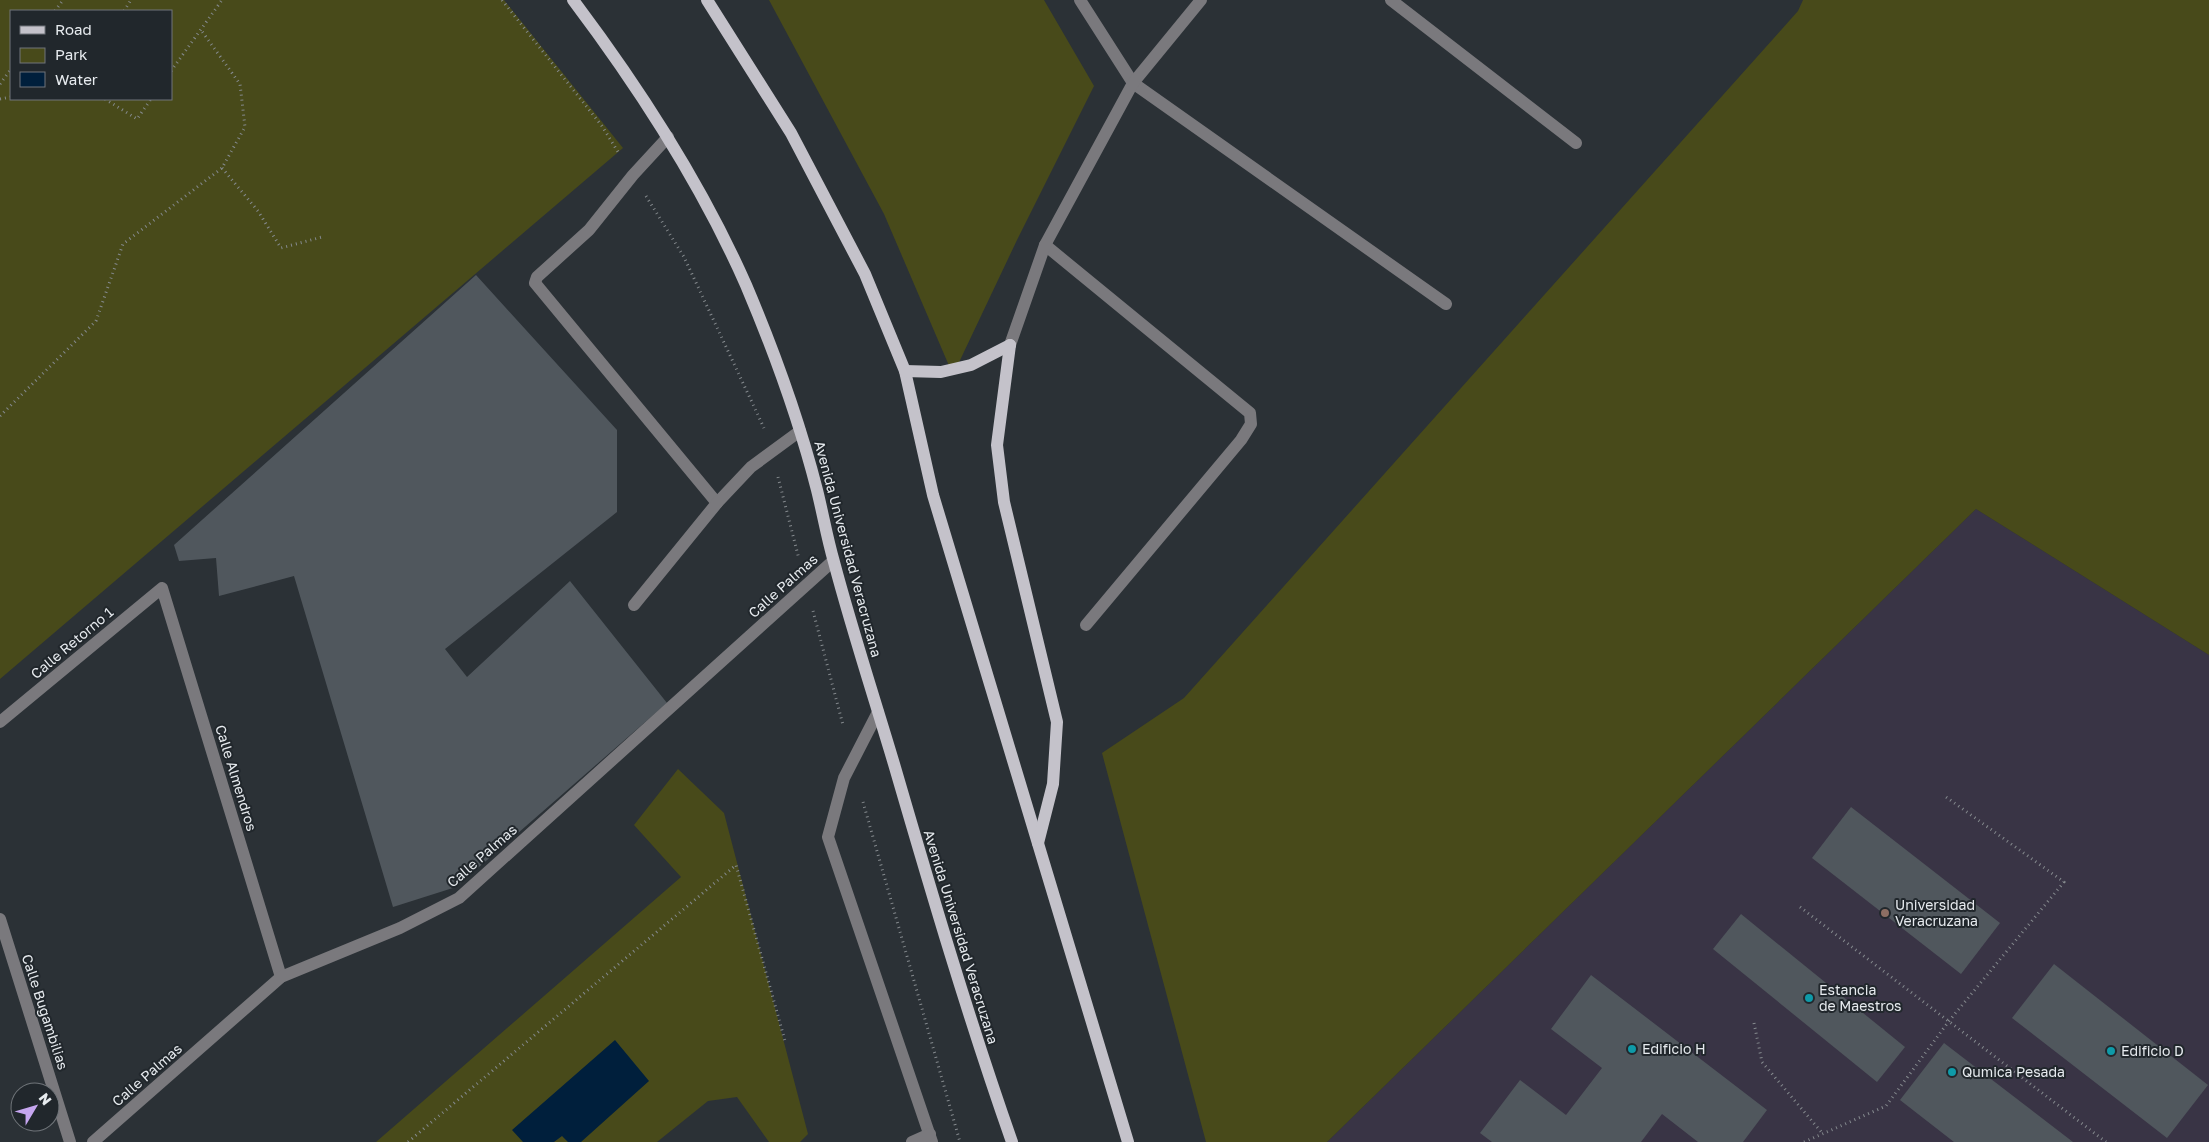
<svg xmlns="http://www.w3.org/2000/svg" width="2209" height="1142" viewBox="0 0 2209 1142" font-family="'Golos Text',sans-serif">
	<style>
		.education { fill: #393445 }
		.green { fill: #484a1a; fill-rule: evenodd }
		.water { fill: #001f3c }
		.building { fill: #50575d }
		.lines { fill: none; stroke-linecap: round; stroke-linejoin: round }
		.path { stroke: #858a8e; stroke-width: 3; stroke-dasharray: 1 4; stroke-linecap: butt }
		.minor { stroke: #7a797d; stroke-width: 12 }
		.major { stroke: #c4c2ca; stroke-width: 12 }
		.education-dot { fill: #8d6e63; stroke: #21272c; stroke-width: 2 }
		.culture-dot { fill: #0f9aa8; stroke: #21272c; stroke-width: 2 }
		.labels { text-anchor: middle; stroke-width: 4; stroke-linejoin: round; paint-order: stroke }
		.street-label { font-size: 14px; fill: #e7ebef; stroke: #21272c }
		.poi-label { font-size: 14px; fill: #e7ebef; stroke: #21272c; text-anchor: start }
	</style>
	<rect width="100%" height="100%" fill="#2b3136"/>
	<polygon class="education" points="1976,509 2209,655 2209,1142 1327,1142"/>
	<g class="green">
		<path d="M0,0H504L623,148L0,679ZM171,11V99H11V11Z"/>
		<polygon points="769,0 1044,0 1094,86 1017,240 953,375 884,214"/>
		<polygon points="1803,0 2209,0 2209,655 1976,509 1327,1142 1206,1142 1102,753 1184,698 1798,11"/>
		<polygon points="678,769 724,813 808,1134 800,1142 769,1142 737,1097 708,1101 657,1142 376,1142 681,877 634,825"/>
	</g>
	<polygon class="water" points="615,1040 649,1081 581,1142 568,1142 562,1136 554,1142 523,1142 512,1130"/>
	<g class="building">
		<polygon points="476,275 617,430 617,512 445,649 467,677 570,581 667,703 456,887 393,907 294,576 219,596 216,558 179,561 174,545"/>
		<polygon points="1851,807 2000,923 1961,974 1812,858"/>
		<polygon points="1741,914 1905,1047 1877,1082 1713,949"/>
		<polygon points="2054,964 2208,1085 2167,1138 2012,1018"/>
		<polygon points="1591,975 1767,1110 1743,1142 1698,1142 1662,1114 1641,1142 1492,1142 1480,1133 1520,1080 1566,1115 1602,1068 1551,1029"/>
		<polygon points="1944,1043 2073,1142 1954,1142 1900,1100"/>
	</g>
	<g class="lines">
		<g class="path">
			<polyline points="502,0 602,126 620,155"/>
			<polyline points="55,11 63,0"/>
			<polyline points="124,11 131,0"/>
			<polyline points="171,71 222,0"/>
			<polyline points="0,84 11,69"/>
			<polyline points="0,99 11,97"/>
			<polyline points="105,99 137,119 151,99"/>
			<polyline points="222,168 258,211 281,248 322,237"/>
			<polyline points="646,196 684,257 764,428"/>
			<polyline points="0,416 96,321 123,244 222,168 245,127 240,84 201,30"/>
			<polyline points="778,477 799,559"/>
			<polyline points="813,611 843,725"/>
			<polyline points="863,802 960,1142"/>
			<polyline points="1800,907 2106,1142"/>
			<polyline points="1754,1023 1762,1062 1823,1134"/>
			<polyline points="408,1142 736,865 785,1041"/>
			<polyline points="1804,1142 1886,1106 1949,1021 2064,882 1946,797"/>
		</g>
		<g class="minor">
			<polyline points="1080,0 1133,83 1446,304"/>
			<polyline points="1391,0 1576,143"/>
			<polyline points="668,137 633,175 589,230 537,277 535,283 717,503"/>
			<polyline points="1045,245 1250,413 1251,424 1241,440 1086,625"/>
			<polyline points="1010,345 1045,245 1133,83 1201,0"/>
			<polyline points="634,605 717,503 751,467 800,431"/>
			<polyline points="878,712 844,778 828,837 932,1142"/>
			<polyline points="0,722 162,588 281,977"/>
			<polyline points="0,919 70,1142"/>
			<polyline points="93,1142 281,977 400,928 459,898 833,561"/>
			<polyline points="912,1142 930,1134"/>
		</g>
		<g class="major">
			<path d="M573,0C640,89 701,183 746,285C774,351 799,420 817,490C823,514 827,538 834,562C852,630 874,697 894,764C931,891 968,1017 1012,1142"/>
			<polyline points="707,0 791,133 865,274 905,371 933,495 1128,1142"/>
			<polyline points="1010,345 997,445 1004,502 1057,722 1053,784 1038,843"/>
			<polyline points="905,371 941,372 971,365 1010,345"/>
		</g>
	</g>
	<circle class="education-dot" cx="1885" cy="913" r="5"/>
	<g class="culture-dot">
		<circle cx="1809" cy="998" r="5"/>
		<circle cx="1632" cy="1049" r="5"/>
		<circle cx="2111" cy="1051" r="5"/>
		<circle cx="1952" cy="1072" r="5"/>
	</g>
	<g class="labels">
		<g class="street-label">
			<text transform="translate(848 549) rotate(75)" y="5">Avenida Universidad Veracruzana</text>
			<text transform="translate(783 586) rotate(-42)" y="5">Calle Palmas</text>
			<text transform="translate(72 643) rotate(-40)" y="5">Calle Retorno 1</text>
			<text transform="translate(236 778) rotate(73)" y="5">Calle Almendros</text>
			<text transform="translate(482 856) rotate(-41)" y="5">Calle Palmas</text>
			<text transform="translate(961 937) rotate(73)" y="5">Avenida Universidad Veracruzana</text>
			<text transform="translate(45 1012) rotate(72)" y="5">Calle Bugambilias</text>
			<text transform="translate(147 1075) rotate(-41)" y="5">Calle Palmas</text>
		</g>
		<g class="poi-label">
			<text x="1895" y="910">Universidad<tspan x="1895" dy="16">Veracruzana</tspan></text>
			<text x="1819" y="995">Estancia<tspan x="1819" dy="16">de Maestros</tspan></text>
			<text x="1642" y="1054">Edificio H</text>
			<text x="2121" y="1056">Edificio D</text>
			<text x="1962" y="1077">Qumica Pesada</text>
		</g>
	</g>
	<rect x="10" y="10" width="162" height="90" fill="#21272c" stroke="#70757a"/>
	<rect x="20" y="26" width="25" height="8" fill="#c4c2ca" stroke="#70757a"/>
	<text x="55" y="35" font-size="15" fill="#e7ebef">Road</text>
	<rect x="20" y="48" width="25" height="15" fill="#484a1a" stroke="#70757a"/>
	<text x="55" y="60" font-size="15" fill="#e7ebef">Park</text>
	<rect x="20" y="72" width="25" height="15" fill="#001f3c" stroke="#70757a"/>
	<text x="55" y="85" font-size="15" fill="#e7ebef">Water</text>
	<g transform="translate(35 1107) rotate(52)"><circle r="24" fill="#21272c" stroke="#70757a"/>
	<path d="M0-4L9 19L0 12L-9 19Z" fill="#c6a6f0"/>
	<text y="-8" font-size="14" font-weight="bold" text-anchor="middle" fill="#e7ebef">N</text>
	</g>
</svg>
